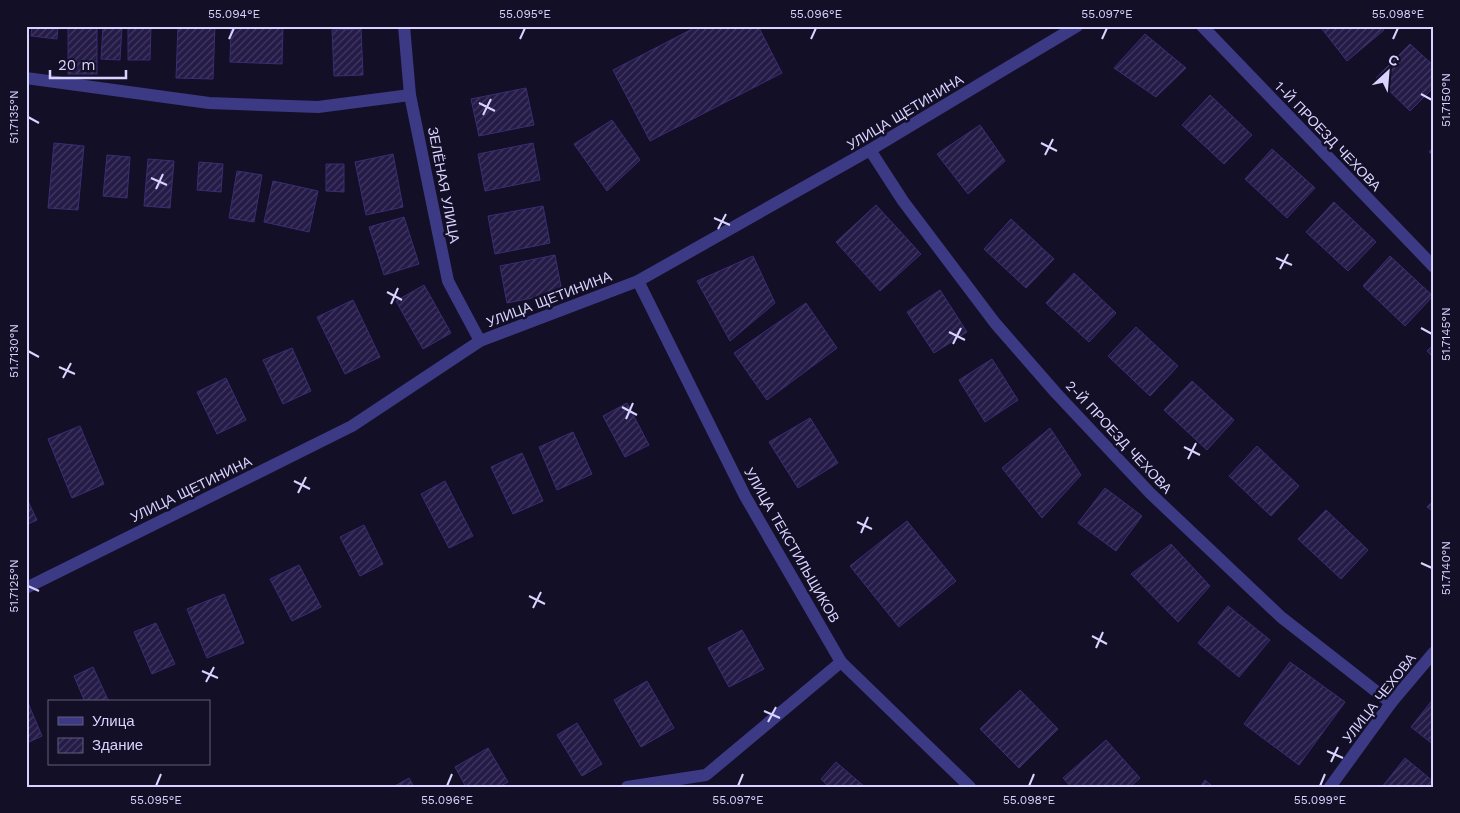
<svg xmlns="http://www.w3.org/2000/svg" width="1460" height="813" viewBox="0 0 1460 813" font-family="'Work Sans',sans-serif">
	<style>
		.building { fill: url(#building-hatch); stroke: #3b2d73 }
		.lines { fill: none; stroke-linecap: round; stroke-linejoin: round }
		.minor { stroke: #3d3a85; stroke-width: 12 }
		.ticks { fill: none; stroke: #d9d4ff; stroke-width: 2 }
		.labels { text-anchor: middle; stroke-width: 5; stroke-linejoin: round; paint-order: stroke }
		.street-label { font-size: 14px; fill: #d9d4ff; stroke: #130f26 }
		.neatline { fill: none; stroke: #d9d4ff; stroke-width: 2 }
		.ticks-label { font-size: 12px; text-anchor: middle; fill: #d9d4ff }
	</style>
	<defs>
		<pattern id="building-hatch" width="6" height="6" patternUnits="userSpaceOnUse" patternTransform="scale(1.25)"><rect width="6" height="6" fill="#241b47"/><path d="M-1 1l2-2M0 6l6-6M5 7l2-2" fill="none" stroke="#433b63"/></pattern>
	</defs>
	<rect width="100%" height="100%" fill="#130f26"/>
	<g class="building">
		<polygon points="32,26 58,26 57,39 31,36"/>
		<rect x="68" y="26" width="29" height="48"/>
		<polygon points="103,26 122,26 120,60 101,59"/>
		<polygon points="128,26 151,26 150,60 128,60"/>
		<polygon points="178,26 215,26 213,79 176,78"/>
		<polygon points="231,26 283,26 282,64 230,62"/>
		<polygon points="698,26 758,26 782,73 650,141 613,70"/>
		<polygon points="1325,26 1382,26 1384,30 1347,61 1322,29"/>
		<polygon points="361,29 363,75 334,76 332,30"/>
		<polygon points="1145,34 1186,68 1156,97 1114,68"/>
		<polygon points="1410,44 1434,66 1434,87 1410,111 1376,78"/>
		<polygon points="526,88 534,125 479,136 471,99"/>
		<polygon points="1210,95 1252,135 1224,164 1182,125"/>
		<polygon points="612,120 640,160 607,191 574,144"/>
		<polygon points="980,125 1005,161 968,194 937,154"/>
		<polygon points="54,143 84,146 78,210 48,208"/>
		<polygon points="533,143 540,180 485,191 478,154"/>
		<polygon points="1434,146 1434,156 1429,152"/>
		<polygon points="1272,149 1315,188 1287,218 1245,179"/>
		<polygon points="393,154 403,207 366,215 355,162"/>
		<polygon points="107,155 130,157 127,198 103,196"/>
		<polygon points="148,159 174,161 170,208 144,206"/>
		<polygon points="199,162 223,164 221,192 197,190"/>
		<polygon points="326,164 344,164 344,192 326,191"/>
		<polygon points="237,171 262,175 254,222 229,218"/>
		<polygon points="273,181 318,191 309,232 264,222"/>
		<polygon points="1334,202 1376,242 1348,271 1306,232"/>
		<polygon points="876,205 921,254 880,291 836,242"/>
		<polygon points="543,206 550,243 495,254 488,216"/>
		<polygon points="404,217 419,264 384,275 369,227"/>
		<polygon points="1011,219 1054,259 1026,288 984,249"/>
		<polygon points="555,255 562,292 507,303 500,266"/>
		<polygon points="753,256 775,303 730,341 697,281"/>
		<polygon points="1390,256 1433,296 1405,326 1363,286"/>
		<polygon points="1074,273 1116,313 1089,342 1046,303"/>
		<polygon points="424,285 451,333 423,349 396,301"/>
		<polygon points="940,290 967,332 934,353 907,312"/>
		<polygon points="353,300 380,357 345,374 317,317"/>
		<polygon points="806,303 837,348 767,400 734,353"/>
		<polygon points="1136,327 1178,366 1150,396 1108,356"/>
		<polygon points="1434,344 1434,358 1427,351"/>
		<polygon points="292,348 311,391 283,404 263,360"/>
		<polygon points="992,359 1018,400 985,422 959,380"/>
		<polygon points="226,378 246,420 217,434 197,392"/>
		<polygon points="1192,381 1234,420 1207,450 1164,410"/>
		<polygon points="627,403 649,445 625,457 603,416"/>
		<polygon points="810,418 838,463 798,488 769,442"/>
		<polygon points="80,426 104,484 72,498 48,439"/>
		<polygon points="1050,428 1081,475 1042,518 1002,468"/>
		<polygon points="573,432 592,474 557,490 539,447"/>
		<polygon points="1257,446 1299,486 1271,516 1229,476"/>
		<polygon points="522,453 543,501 513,514 491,467"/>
		<polygon points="445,481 473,536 449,548 421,494"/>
		<polygon points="1105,488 1142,516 1116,551 1078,523"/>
		<polygon points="26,497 37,520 26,525"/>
		<polygon points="1434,500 1434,512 1427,507"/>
		<polygon points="1326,510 1368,550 1341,579 1298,539"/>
		<polygon points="907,521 956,581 899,627 850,566"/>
		<polygon points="364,525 383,564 360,576 340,537"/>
		<polygon points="1171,544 1210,586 1178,622 1131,574"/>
		<polygon points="299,565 321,607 292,621 270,579"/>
		<polygon points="224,594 244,643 207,658 187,609"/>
		<polygon points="1228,606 1270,640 1239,677 1198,643"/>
		<polygon points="156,623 175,664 152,674 134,632"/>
		<polygon points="742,630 764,669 729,687 708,648"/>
		<polygon points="1290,662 1345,702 1299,765 1244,724"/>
		<polygon points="93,667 109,702 85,702 74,676"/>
		<polygon points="647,681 674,728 641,747 614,700"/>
		<polygon points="1020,690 1058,729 1019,768 980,729"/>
		<polygon points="26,698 42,736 27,743 26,741"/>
		<polygon points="1434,698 1434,745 1411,727"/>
		<polygon points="577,723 602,764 582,776 557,735"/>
		<polygon points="1106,740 1140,778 1130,787 1071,787 1063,778"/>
		<polygon points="488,748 508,782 499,787 466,787 455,767"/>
		<polygon points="1405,758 1434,782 1434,787 1382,787"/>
		<polygon points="836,762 865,787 829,787 821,779"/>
		<polygon points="409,778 414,787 393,787"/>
		<polygon points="1205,780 1213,787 1200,787"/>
	</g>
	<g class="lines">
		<g class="minor">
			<polyline points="404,26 410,95 448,281 480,341"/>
			<polyline points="1202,26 1434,267"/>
			<polyline points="26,78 209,103 318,107 410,95"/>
			<polyline points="870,150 903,201 995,323 1056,393 1150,493 1281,617 1391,703"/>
			<polyline points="638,281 745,496 841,662 970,787"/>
			<polyline points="26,588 352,426 480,341 638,281 870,150 1077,26"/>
			<polyline points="627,787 706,775 841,662"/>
			<polyline points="1330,787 1391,703 1434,652"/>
		</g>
	</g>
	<path class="ticks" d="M229,39L234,28M520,39L525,28M811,39L816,28M1102,39L1107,28M1393,39L1398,28M1421,94L1432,100M479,103L495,111M483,115L491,99M28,117L39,123M1041,143L1057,151M1045,155L1053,139M151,178L167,185M156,189L163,174M714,218L730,225M718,229L726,214M1276,258L1292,265M1280,269L1288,254M387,292L402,300M391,304L398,288M1421,328L1432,334M949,332L965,340M953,344L961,328M28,351L39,357M59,367L75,374M63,378L71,363M622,407L637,415M626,419L633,403M1184,447L1200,455M1188,459L1196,443M294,481L310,489M298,493L306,477M857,522L872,529M861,533L868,517M1421,563L1432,568M28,586L39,591M529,596L545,604M533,608L541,592M1092,636L1107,644M1096,648L1103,632M202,671L218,678M206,682L214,667M764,711L780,718M768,722L776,707M1327,751L1343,758M1331,762L1338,747M156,786L161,774M447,786L452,774M738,786L743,774M1029,786L1034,774M1320,786L1325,774"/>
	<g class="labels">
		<g class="street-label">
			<text transform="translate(905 112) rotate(-31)" y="5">УЛИЦА ЩЕТИНИНА</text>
			<text transform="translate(1328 136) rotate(46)" y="5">1-Й ПРОЕЗД ЧЕХОВА</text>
			<text transform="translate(444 185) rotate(79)" y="5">ЗЕЛЁНАЯ УЛИЦА</text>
			<text transform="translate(549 299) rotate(-21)" y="5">УЛИЦА ЩЕТИНИНА</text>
			<text transform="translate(1119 437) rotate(47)" y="5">2-Й ПРОЕЗД ЧЕХОВА</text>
			<text transform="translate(191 489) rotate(-26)" y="5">УЛИЦА ЩЕТИНИНА</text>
			<text transform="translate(792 545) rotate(60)" y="5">УЛИЦА ТЕКСТИЛЬЩИКОВ</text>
			<text transform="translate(1379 698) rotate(-52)" y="5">УЛИЦА ЧЕХОВА</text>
		</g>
	</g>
	<rect width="1460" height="813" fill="none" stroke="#130f26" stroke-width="55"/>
	<rect x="48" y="700" width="162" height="65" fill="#130f26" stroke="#625e7d"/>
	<rect x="58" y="717" width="25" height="8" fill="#3d3a85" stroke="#625e7d"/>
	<text x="92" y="726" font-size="15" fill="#d9d4ff">Улица</text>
	<rect x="58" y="738" width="25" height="15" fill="url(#building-hatch)" stroke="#625e7d"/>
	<text x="92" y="750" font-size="15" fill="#d9d4ff">Здание</text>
	<g transform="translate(1388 72) rotate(26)" stroke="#130f26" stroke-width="4" paint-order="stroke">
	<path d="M0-4L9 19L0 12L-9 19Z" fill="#d9d4ff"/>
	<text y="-8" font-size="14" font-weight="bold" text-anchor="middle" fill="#d9d4ff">С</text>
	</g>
	<path d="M50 70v8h76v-8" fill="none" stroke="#d9d4ff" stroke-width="2.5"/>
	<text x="58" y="70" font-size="15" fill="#d9d4ff" stroke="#130f26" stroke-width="4" paint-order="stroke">20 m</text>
	<rect x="28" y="28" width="1404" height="758" class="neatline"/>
	<g class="ticks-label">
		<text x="234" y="18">55.094°E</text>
		<text x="525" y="18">55.095°E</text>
		<text x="816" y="18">55.096°E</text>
		<text x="1107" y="18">55.097°E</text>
		<text x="1398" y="18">55.098°E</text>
		<text transform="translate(1446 100) rotate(-90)" y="4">51.7150°N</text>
		<text transform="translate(14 117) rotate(-90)" y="4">51.7135°N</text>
		<text transform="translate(1446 334) rotate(-90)" y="4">51.7145°N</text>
		<text transform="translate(14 351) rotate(-90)" y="4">51.7130°N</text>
		<text transform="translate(1446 568) rotate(-90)" y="4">51.7140°N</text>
		<text transform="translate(14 586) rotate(-90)" y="4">51.7125°N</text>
		<text x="156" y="804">55.095°E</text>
		<text x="447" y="804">55.096°E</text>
		<text x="738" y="804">55.097°E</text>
		<text x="1029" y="804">55.098°E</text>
		<text x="1320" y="804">55.099°E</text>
	</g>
</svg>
